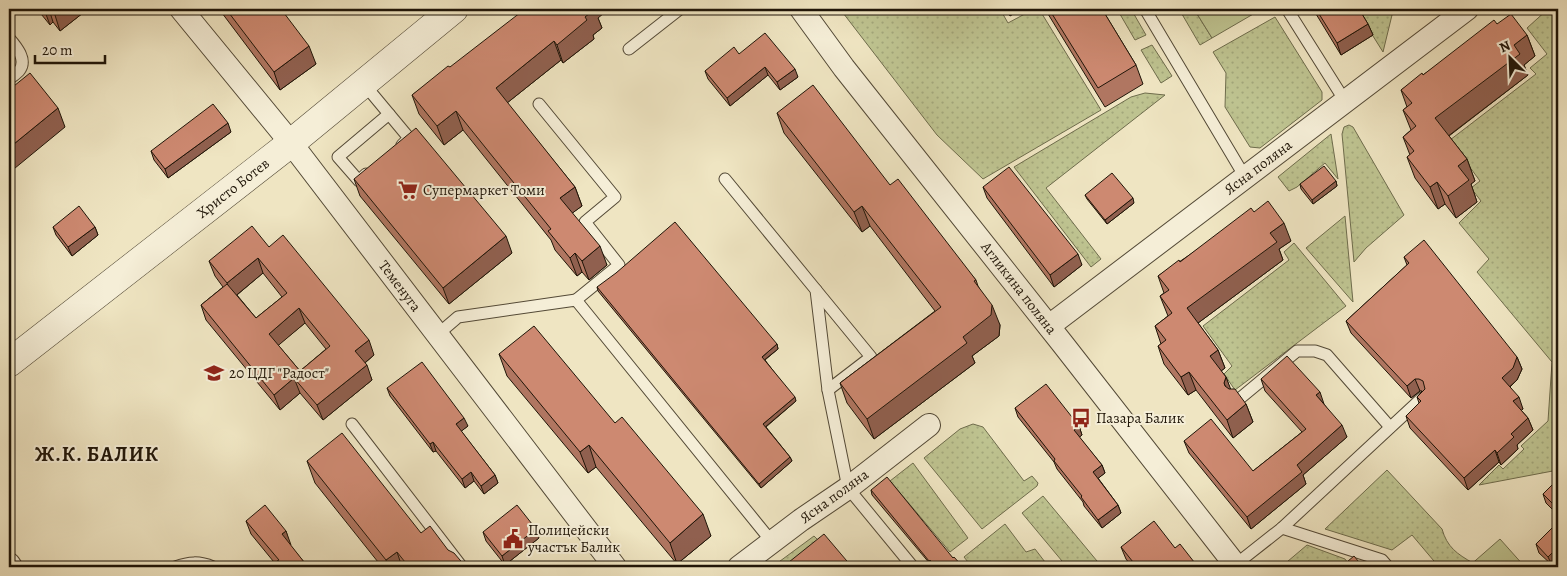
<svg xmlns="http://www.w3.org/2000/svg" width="1567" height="576" viewBox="0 0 1567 576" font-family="Alegreya,serif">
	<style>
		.grass { fill: url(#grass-dots); stroke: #6e6c4c }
		.pitch { fill: #bec390; stroke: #6e6c4c }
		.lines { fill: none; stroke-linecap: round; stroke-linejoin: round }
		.service-casing { stroke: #534936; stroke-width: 13 }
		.minor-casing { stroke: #534936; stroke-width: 24 }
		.tertiary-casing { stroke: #534936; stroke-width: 29 }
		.service { stroke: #f5eed7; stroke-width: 11 }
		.minor { stroke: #f5eed7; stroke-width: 22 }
		.tertiary { stroke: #f5eed7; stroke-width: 28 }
		.wall { fill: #b07661; stroke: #1f1508; fill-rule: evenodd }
		.shaded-wall { fill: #90604f; stroke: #1f1508 }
		.building { fill: #cd8971; stroke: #1f1508; fill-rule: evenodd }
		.labels { text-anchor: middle; stroke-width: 4; stroke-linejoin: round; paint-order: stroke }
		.street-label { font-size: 15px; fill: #1f1508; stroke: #f5eed7 }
		.poi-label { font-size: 15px; fill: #1f1508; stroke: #f5eed7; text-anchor: start }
		.district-label { font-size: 20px; font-weight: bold; letter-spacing: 1px; fill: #1f1508; stroke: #f5eed7 }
	</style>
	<defs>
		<pattern id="grass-dots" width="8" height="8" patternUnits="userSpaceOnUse" patternTransform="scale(1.25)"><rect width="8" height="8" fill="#bec390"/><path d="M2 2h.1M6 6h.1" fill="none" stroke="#a3a77b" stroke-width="1.8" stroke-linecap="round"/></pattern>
	</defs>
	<rect width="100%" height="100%" fill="#efe5c2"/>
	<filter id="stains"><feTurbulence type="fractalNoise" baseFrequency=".004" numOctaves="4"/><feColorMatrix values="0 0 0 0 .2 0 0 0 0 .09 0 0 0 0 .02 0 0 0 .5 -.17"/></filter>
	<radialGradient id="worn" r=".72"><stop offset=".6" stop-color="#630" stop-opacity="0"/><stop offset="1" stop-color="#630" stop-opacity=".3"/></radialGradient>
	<g class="grass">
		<polygon points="840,9 1000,9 1008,23 1034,9 1039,9 1101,110 983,179 937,135"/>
		<polygon points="1117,9 1131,9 1146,35 1135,40"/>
		<polygon points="1179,9 1194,9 1212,38 1200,45"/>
		<polygon points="1356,9 1396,9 1392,15 1383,52"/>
		<polygon points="1548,9 1558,9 1558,470 1479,485 1499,465 1503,469 1524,449 1521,446 1548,421 1552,362 1477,272 1489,259 1459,223 1481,201 1471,188 1480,181 1450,140 1536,74 1530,68 1547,54 1527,28"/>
		<polygon points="1275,17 1322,92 1322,100 1260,148 1250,147 1225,107 1226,73 1213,52"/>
		<polygon points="1152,45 1172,76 1161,83 1141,50"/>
		<polygon points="1145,93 1165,95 1046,188 1101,259 1091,267 1014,167 1131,97"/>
		<polygon points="1349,125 1353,127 1404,215 1366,248 1354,262 1342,134 1344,127"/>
		<polygon points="1331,134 1338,179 1325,163 1297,187 1289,191 1278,177"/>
		<polygon points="1345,216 1353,302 1306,248"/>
		<polygon points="1294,243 1346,306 1235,390 1224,374 1232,366 1203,326 1289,260 1284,252"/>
		<polygon points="973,424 983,427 1024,481 1032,476 1038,483 1037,486 982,529 924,458 960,429"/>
		<polygon points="913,463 968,538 950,552 890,481"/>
		<path d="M1387,470L1442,529C1447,547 1457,554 1473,563L1468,567H1439L1412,535L1392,550L1325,529Z"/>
		<polygon points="1043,496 1102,567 1067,567 1022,513"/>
		<polygon points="1005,524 1026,552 1035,549 1045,562 1038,567 972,567 964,557"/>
		<polygon points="814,536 827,549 804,567 772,567"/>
		<polygon points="1307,545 1345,559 1351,567 1281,567"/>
	</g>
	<g class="pitch">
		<polygon points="1194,9 1252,9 1255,13 1212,38"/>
		<polygon points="1500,539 1525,567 1468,567"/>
	</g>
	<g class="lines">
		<defs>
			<g id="service">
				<polyline points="1145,9 1245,177"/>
				<polyline points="1287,9 1345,101"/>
				<path d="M9,38C16,46 28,60 19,71C16,74 12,77 9,79"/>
				<polyline points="629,49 680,9"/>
				<polyline points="364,84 409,138 402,145"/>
				<polyline points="539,104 615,197 585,222 619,265 576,300"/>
				<polyline points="366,174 359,181 338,157 389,114"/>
				<polyline points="725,179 816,290 828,390 848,488 913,567"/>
				<polyline points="816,290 871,357 828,390"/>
				<polyline points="437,335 458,317 576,300 772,542"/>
				<polyline points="1238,400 1297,351 1315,351 1327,355 1390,427"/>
				<polyline points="352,424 462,567"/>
				<polyline points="1282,528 1382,560 1388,567"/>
				<polyline points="1235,565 1282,528 1422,398"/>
				<path d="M175,567C189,562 199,561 213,567"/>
			</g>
			<g id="minor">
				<polyline points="181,9 291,143 615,567"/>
				<polyline points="801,9 844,68 1062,343 1237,567"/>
				<polyline points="1049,326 1467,9"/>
				<polyline points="9,564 11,567"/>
				<polyline points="739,567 801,520 848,488 929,425"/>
			</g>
			<polyline id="tertiary" points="9,363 291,143 454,9"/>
		</defs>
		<use href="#service" class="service-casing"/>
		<use href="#minor" class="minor-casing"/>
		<use href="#tertiary" class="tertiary-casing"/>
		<use href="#service" class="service"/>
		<use href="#minor" class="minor"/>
		<use href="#tertiary" class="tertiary"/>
	</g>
	<g class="wall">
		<polygon points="37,9 88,9 60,31 53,22 50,25"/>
		<polygon points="219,9 281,9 316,64 280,90"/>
		<polygon points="1006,9 1022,9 1010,16"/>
		<polygon points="1045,9 1102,9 1136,65 1143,84 1105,107"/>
		<polygon points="1313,9 1359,9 1368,24 1373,35 1341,55"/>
		<polygon points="598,18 602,28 593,35 594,39 563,63 561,60 507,103 575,187 582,206 572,213 607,265 589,280 582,272 577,276 555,250 551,240 463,130 444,145 419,114 412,95 450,67"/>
		<polygon points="1497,24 1527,35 1535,56 1524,65 1528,75 1449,136 1467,159 1475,181 1471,184 1477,202 1456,218 1445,204 1438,209 1415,178 1407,157 1410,155 1403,137 1411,130 1403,110 1407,107 1401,90"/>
		<polygon points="739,54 798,77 780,90 768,75 730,106 708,79 705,71"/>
		<polygon points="777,113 890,185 976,280 978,286 1000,325 999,336 972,356 975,363 874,439 847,403 840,383 935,311 870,226 862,232 784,133"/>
		<polygon points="231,132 168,178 154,160 151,151"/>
		<polygon points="354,179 512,253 449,304 360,196"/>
		<polygon points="1336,181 1337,186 1313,204 1301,189 1300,184"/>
		<polygon points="983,187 1082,265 1054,287 987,198"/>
		<polygon points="1085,195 1134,203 1107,224 1087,199"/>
		<polygon points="1254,212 1291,241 1279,249 1283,260 1198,323 1218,350 1225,368 1221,371 1226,377 1230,389 1246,404 1253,422 1233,438 1196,390 1188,395 1164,364 1158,346 1161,344 1155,326 1168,316 1160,296 1164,293 1158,276"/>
		<polygon points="53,227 95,227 98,235 72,256 56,235"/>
		<path d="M269,247L374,355L365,363L372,380L323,420L300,393L280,410L206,320L201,305L223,287L215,276L209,261ZM263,273L282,297L256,318L237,295ZM305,323L326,349L300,371L278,345Z"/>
		<polygon points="1404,257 1517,357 1522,369 1517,380 1510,387 1523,409 1521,410 1528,418 1533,430 1517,445 1518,449 1501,465 1499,462 1468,490 1410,428 1406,416 1419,403 1417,397 1422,391 1420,391 1411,398 1351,333 1346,321 1407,265"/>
		<polygon points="597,287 777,344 778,349 765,360 796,401 766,427 790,457 792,461 761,488 598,291"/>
		<polygon points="499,354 615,423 711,536 677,564 596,467 588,473 507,376"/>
		<polygon points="1261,379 1324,404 1347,437 1303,475 1306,484 1251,529 1189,453 1184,441 1253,471 1302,432 1265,391"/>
		<polygon points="387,388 468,426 461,431 495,475 498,483 484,494 474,481 465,488 436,451 433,452 390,396"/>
		<polygon points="1015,408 1079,426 1082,435 1079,437 1102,465 1105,473 1098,478 1118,505 1121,513 1102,528 1084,506 1083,502 1057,469 1054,462 1018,417"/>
		<polygon points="307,461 448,550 466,567 382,567 315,483"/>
		<polygon points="1558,477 1558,515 1546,503 1543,494 1554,483"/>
		<polygon points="871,490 953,558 963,567 934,567 932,565 931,565 872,495"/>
		<polygon points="246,521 286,531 290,545 308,567 278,567 251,534"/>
		<polygon points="1558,522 1552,565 1539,553 1536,544"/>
		<polygon points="483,532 539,538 505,565 486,541"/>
		<polygon points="1121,547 1175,548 1198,567 1132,567 1126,559"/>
	</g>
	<g class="shaded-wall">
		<polygon points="44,9 49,9 53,22 50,25"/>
		<polygon points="57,9 88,9 60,31 54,12"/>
		<polygon points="591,9 609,9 598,18 602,28 593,35 594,39 563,63 557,45 585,17"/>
		<polygon points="1368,24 1373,35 1341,55 1337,43"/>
		<polygon points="1527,35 1535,56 1524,65 1528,75 1443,140 1435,118 1514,45"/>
		<polygon points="554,41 561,60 502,107 496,88"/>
		<polygon points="309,46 316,64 280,90 274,72"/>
		<polygon points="765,67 768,75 730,106 727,98"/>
		<polygon points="795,69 798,77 780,90 777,82"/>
		<polygon points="58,108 65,127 9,173 9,148"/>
		<polygon points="456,111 463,130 444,145 437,126"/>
		<polygon points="228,123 231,132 168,178 165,169"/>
		<polygon points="1467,159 1475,181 1471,184 1477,202 1456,218 1448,196 1458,166"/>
		<polygon points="1336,181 1337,186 1313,204 1312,200"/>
		<polygon points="1437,182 1445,204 1438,209 1430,187"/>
		<polygon points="575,187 582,206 567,217 560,198"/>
		<polygon points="1133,198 1134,203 1107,224 1105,220"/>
		<polygon points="862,206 870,226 862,232 854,212"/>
		<polygon points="1284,223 1291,241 1279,249 1283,260 1194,326 1187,308 1270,233"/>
		<polygon points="95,227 98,235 72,256 68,247"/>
		<polygon points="506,236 512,253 449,304 443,288"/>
		<polygon points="600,246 607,265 589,280 582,261"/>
		<polygon points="575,253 582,272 577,276 570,258"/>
		<polygon points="1078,254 1082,265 1054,287 1050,275"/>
		<polygon points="258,258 263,273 233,298 227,283"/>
		<polygon points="992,305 1000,325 999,336 972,356 975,363 874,439 867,419 963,337"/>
		<polygon points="299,308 305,323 274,349 269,334"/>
		<polygon points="369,340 374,355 361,366 355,351"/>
		<polygon points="777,344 778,349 763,361 762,357"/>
		<polygon points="1218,350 1225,368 1217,374 1210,356"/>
		<polygon points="1517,357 1522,369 1517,380 1506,390 1502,378"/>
		<polygon points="367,365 372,380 323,420 317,405"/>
		<polygon points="1189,372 1196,390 1188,395 1181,377"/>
		<polygon points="1226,377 1233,395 1231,401 1224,383"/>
		<polygon points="294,378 300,393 280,410 274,395"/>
		<polygon points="1415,379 1420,391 1411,398 1407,386"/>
		<polygon points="1320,392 1324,404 1316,395"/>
		<polygon points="795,397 796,401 764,428 763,424"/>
		<polygon points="1519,397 1523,409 1517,414 1513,401"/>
		<polygon points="1246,404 1253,422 1233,438 1227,420"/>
		<polygon points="464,418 468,426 459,433 456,424"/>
		<polygon points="1528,418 1533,430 1517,445 1518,449 1501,465 1497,453 1511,434"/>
		<polygon points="1342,425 1347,437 1303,475 1306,484 1251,529 1247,517 1297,465"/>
		<polygon points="1079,426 1082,435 1077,439 1074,430"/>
		<polygon points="433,442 436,451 433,452 430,444"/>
		<polygon points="589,445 596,467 588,473 580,452"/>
		<polygon points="1495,450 1499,462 1468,490 1464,478"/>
		<polygon points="790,457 792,461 761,488 759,484"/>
		<polygon points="1102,465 1105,473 1096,480 1093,472"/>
		<polygon points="471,472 474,481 465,488 462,479"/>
		<polygon points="495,475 498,483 484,494 481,486"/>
		<polygon points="1118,505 1121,513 1102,528 1098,520"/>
		<polygon points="703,514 711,536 677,564 670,543"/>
		<polygon points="536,529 539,538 505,565 502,556"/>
		<polygon points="286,531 291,545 287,548 282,534"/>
		<polygon points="1558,547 1558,559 1552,565 1548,557"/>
		<polygon points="397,552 402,567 388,567 386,560"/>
	</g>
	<g class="building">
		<polygon points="51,9 57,9 54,12"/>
		<polygon points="226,9 281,9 309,46 274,72"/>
		<polygon points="525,9 595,9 585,17 587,20 557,45 554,41 496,88 575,187 560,198 600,246 582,261 575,253 570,258 548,231 551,229 456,111 437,126 412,95 448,66 450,67"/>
		<polygon points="1049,9 1102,9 1136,65 1098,88"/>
		<polygon points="1316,9 1359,9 1368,24 1337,43"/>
		<polygon points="1511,14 1527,35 1514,45 1520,54 1435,118 1467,159 1458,166 1469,180 1448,196 1437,182 1430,187 1407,157 1414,151 1403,137 1416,126 1403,110 1412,103 1401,90 1422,73 1423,75 1494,20 1497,24"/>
		<polygon points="765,33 795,69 777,82 765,67 727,98 705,71 734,47 739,54"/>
		<polygon points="30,73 58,108 9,148 9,90"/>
		<polygon points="813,85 890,185 898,179 976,280 974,281 992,305 991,315 963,337 967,343 867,419 840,383 941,307 862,206 854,212 777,113"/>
		<polygon points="213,104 228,123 165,169 151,151"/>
		<polygon points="416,128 506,236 443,288 354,179"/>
		<polygon points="1324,166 1336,181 1312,200 1300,184"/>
		<polygon points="1009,167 1078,254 1050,275 983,187"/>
		<polygon points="1112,173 1133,198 1105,220 1085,195"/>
		<polygon points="1268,201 1284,223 1270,233 1277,242 1187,308 1218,350 1210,356 1226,377 1224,383 1225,386 1229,389 1235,389 1246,404 1227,420 1189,372 1181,377 1158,346 1166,340 1155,326 1172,313 1160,296 1169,290 1158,276 1179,260 1180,262 1251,208 1254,212"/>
		<polygon points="79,206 95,227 68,247 53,227"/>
		<polygon points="675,222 777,344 762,357 795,397 763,424 790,457 759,484 597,287 616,273"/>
		<path d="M252,226L269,247L283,235L369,340L355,351L367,365L317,405L294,378L274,395L201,305L227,284L256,318L287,293L258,258L227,283L209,261ZM299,308L330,346L300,371L269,334Z"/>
		<polygon points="1424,240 1517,357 1513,368 1502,378 1519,397 1513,401 1528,418 1511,434 1514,437 1497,453 1495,450 1464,478 1406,416 1421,401 1417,397 1425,389 1423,381 1419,379 1415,379 1407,386 1346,321 1409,263 1404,257"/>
		<polygon points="534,326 615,423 622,417 703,514 670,543 589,445 580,452 499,354"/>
		<polygon points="1287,356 1320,392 1316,395 1342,425 1297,465 1302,472 1247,517 1184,441 1211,419 1253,471 1306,429 1261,379"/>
		<polygon points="422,362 464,418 456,424 495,475 481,486 471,472 462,479 433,442 430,444 387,388"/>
		<polygon points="1046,384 1079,426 1074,430 1102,465 1093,472 1118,505 1098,520 1081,497 1082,496 1054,461 1055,459 1015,408"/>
		<polygon points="342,433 421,533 430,526 448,550 454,553 466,567 409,567 397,552 386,560 307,461"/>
		<polygon points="887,477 953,558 954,557 963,567 936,567 930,560 929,561 871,490"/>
		<polygon points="1558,477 1558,509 1543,494 1554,483"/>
		<polygon points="265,505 286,531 282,534 308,567 278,567 280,566 277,561 279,560 246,521"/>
		<polygon points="517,505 536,529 502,556 483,532"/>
		<polygon points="1154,521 1175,548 1180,544 1198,567 1137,567 1121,547"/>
		<polygon points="1558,522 1558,547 1548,557 1536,544"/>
		<polygon points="824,534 852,567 793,567 789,562"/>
		<polygon points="1354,556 1363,567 1341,567"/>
	</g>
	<defs>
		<symbol id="supermarket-bare" viewBox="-9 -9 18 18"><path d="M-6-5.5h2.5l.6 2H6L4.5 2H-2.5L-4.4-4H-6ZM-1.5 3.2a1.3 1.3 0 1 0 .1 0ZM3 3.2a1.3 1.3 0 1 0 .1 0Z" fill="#8f2418" stroke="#f5eed7" stroke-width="2.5" paint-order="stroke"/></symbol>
		<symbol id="school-bare" viewBox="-9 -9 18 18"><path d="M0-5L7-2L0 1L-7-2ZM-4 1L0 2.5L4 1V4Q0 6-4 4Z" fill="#8f2418" stroke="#f5eed7" stroke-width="2.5" paint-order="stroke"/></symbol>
		<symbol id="bus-bare" viewBox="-9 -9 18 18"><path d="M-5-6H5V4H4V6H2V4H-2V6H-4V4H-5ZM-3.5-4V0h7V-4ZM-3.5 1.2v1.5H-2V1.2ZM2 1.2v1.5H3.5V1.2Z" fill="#8f2418" stroke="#f5eed7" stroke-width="2.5" paint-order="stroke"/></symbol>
		<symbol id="civic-bare" viewBox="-9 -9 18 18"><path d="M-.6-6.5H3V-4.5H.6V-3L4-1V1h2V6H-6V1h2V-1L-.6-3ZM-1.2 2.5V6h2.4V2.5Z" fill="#8f2418" stroke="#f5eed7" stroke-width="2.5" paint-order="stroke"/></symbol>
	</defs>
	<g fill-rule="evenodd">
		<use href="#supermarket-bare" x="394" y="176" width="28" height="28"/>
		<use href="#school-bare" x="200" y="359" width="28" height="28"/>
		<use href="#bus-bare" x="1067" y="404" width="28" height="28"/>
		<use href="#civic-bare" x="499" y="525" width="28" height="28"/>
	</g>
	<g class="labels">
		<g class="street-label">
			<text transform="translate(1258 167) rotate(-37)" y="5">Ясна поляна</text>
			<text transform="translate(233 188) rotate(-38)" y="5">Христо Ботев</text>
			<text transform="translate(400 286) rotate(53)" y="5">Теменуга</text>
			<text transform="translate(1019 288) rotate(52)" y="5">Агликина поляна</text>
			<text transform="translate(834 496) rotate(-36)" y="5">Ясна поляна</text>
		</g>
		<g class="poi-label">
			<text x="423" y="195">Супермаркет Томи</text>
			<text x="229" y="378">20 ЦДГ "Радост"</text>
			<text x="1096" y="423">Пазара Балик</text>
			<text x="528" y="535">Полицейски<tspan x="528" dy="17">участък Балик</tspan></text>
		</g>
		<g class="district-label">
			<text x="97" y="461">Ж.К. БАЛИК</text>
		</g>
	</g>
	<rect width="1567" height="576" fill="none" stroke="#efe5c2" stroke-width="30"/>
	<rect x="10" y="10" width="1547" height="556" fill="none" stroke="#1f1508" stroke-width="2.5"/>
	<rect x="15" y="15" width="1537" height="546" fill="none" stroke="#1f1508"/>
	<g transform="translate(1510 58) rotate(336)" stroke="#f5eed7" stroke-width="4" paint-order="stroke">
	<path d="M0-4L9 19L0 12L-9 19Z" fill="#1f1508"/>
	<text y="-8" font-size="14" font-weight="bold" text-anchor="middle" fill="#1f1508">N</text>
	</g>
	<path d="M35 55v8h70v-8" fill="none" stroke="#1f1508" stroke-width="2.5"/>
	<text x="42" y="55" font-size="15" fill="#1f1508" stroke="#f5eed7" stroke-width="4" paint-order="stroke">20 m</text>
	<rect width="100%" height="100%" filter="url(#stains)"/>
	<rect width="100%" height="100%" fill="url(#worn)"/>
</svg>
